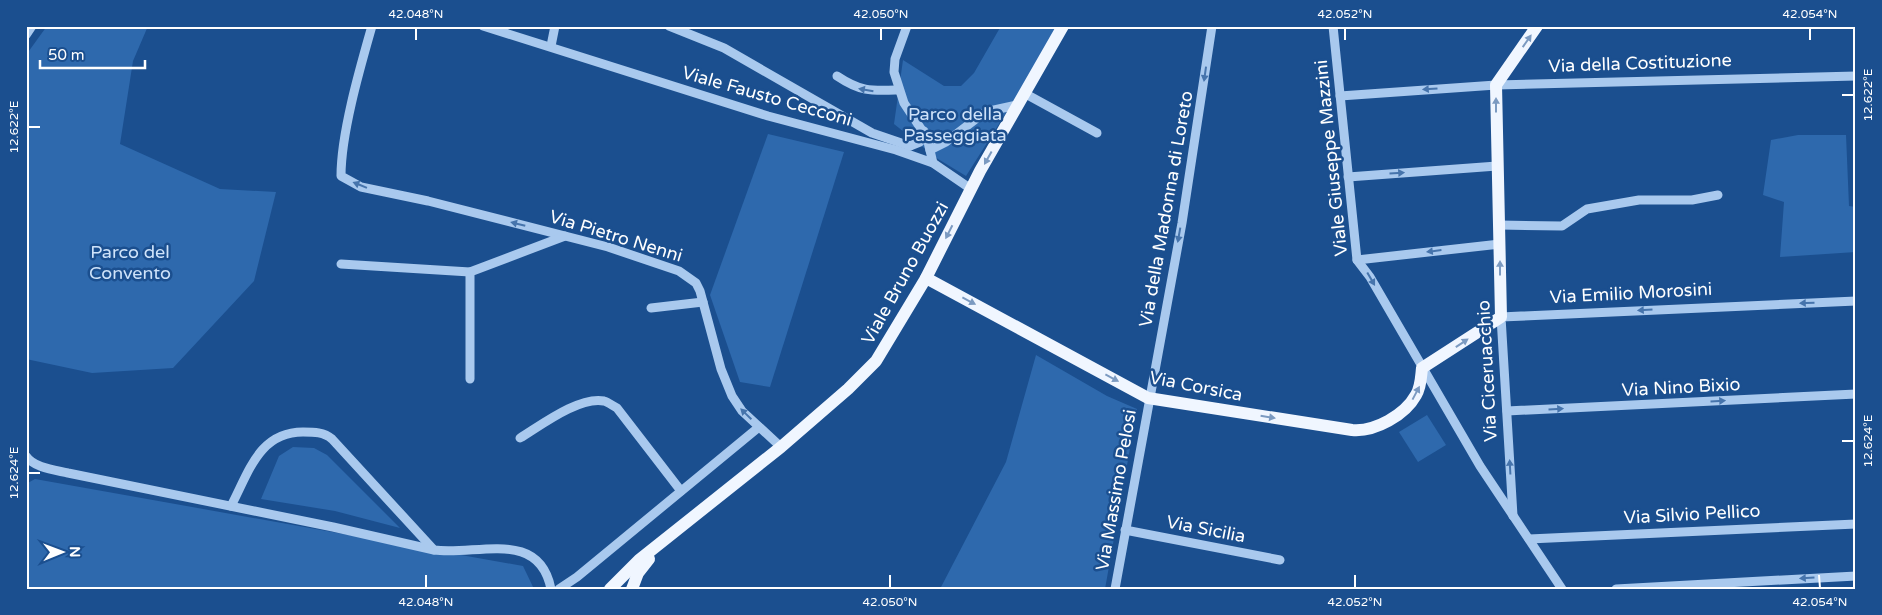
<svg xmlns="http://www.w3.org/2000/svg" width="1882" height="615" viewBox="0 0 1882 615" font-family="'Varela Round',sans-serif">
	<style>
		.green { fill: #2e69ad }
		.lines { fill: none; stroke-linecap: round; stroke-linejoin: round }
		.minor { stroke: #a9c9ee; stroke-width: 9 }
		.major { stroke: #f0f6ff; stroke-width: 12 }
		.oneway { fill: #7b9ac1 }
		.oneway2 { fill: #4674ac }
		.ticks { fill: none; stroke: #fff; stroke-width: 2 }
		.labels { text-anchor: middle; stroke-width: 5; stroke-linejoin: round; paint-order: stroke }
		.street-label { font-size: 18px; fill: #fff; stroke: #1b4f8f }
		.park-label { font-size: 18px; fill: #cfe3fa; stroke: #1b4f8f }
		.neatline { fill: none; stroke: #fff; stroke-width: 2 }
		.ticks-label { font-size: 12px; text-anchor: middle; fill: #fff }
	</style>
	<rect width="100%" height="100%" fill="#1b4f8f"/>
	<g class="green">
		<polygon points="47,26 148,26 133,61 120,144 220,189 276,192 254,281 173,368 92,373 26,359 26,55"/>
		<polygon points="1001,26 1061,26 966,176 938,159 894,124 903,60 944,86 961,86 974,73"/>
		<polygon points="768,134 844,152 770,387 740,382 710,295"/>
		<polygon points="1798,135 1846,135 1849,206 1856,207 1856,252 1780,257 1784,202 1763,195 1771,140"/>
		<polygon points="1036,355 1107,396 1137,409 1105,589 940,589 1006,462"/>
		<polygon points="1427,415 1446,445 1418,462 1399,432"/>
		<polygon points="293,447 314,448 327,455 400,528 335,511 261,499 279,456"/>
		<polygon points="35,479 523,566 534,589 26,589 26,484"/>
	</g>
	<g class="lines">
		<g class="minor">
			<path d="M372,26C360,68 341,133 341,176L361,187L428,201L608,247L679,271L696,283L700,291L721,369L732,396L742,411L781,447"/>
			<polyline points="483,26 768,116 896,150 933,163 971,189"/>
			<polyline points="669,26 724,48 872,133 910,146"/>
			<polyline points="907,26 895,59 894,72 904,103 927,138 933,163"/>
			<polyline points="1333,26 1357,260 1370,277 1480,466 1562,589"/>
			<polyline points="26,35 32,26"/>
			<polyline points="551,46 555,26"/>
			<path d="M837,76C861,92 871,91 898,90"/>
			<polyline points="1024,93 1097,133"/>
			<polyline points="1340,96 1496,85 1856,76"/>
			<polyline points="910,146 920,142 924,131"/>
			<polyline points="930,150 946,142 985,112 1017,105"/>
			<polyline points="1348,177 1497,166"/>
			<polyline points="1499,225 1562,226 1587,209 1639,200 1692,200 1718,195"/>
			<polyline points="1357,260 1500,244"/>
			<polyline points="341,264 470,272"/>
			<polyline points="651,308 703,302"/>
			<polyline points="470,379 470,272 565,236"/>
			<polyline points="1507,411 1856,394"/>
			<path d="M520,438C540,426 579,396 604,401C608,402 613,406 617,408L681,491"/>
			<path d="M26,456C34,468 55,470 68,473L333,527L434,550C476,556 539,528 551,589"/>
			<path d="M231,506C249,472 259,432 303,432C314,432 324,432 332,439L434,550"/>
			<polyline points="1513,516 1501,317 1856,301"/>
			<polyline points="1125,530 1280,560"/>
			<polyline points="1529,539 1856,524"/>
			<polyline points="559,589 577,577 759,427"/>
			<polyline points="1115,589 1182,223 1212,26"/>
			<polyline points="1616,589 1856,576"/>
		</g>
		<g class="major">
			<path d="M926,278L1148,398L1352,430C1375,432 1405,415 1416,395C1421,387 1421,377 1422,368L1501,317L1496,85L1537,26"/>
			<polyline points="610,589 639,560 781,447 848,389 876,361 926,278 980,171 1063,26"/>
			<polyline points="632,589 638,573 649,559"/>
		</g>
	</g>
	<defs><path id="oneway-solid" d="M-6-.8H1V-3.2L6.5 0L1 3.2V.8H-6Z" transform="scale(1.25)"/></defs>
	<g class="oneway">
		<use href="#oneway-solid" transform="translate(1527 41) rotate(-55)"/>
		<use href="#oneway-solid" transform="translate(1496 105) rotate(-90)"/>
		<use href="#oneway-solid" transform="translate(988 158) rotate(119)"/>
		<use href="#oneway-solid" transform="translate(949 232) rotate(117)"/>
		<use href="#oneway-solid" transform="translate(1500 268) rotate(-90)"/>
		<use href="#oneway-solid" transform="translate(969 301) rotate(28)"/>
		<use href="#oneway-solid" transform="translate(1462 343) rotate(-34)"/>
		<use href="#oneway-solid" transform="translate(1112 378) rotate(28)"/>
		<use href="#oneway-solid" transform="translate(1416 393) rotate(-62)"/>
		<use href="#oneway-solid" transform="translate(1268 417) rotate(9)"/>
	</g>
	<g class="oneway2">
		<use href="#oneway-solid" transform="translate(1205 74) rotate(98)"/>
		<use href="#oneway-solid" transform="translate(1430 89) rotate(176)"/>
		<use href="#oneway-solid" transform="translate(866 90) rotate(-170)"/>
		<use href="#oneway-solid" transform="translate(1397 173) rotate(-4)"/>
		<use href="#oneway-solid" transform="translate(360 185) rotate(-158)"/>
		<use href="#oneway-solid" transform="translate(518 224) rotate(-166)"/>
		<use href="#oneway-solid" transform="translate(1179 235) rotate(100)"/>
		<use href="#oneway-solid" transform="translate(1434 251) rotate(173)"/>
		<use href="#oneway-solid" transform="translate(1371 279) rotate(60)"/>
		<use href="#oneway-solid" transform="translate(1807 303) rotate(178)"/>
		<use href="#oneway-solid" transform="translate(1645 310) rotate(177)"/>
		<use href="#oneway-solid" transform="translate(1718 401) rotate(-3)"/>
		<use href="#oneway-solid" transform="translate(1556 409) rotate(-3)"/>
		<use href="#oneway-solid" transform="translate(746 414) rotate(-136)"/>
		<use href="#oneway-solid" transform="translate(1510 467) rotate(-93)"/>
		<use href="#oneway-solid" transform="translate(1807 578) rotate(177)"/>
	</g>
	<path class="ticks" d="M416,28V40M881,28V40M1345,28V40M1810,28V40M1842,95H1854M28,127H40M1842,441H1854M28,473H40M426,575V588M890,575V588M1355,575V588M1819,575L1820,588"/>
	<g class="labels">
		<g class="street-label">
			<text transform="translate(1640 63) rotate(-2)" y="6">Via della Costituzione</text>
			<text transform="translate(767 96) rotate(16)" y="6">Viale Fausto Cecconi</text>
			<text transform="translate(1331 158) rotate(-96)" y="6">Viale Giuseppe Mazzini</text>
			<text transform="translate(1166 209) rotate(-80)" y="6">Via della Madonna di Loreto</text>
			<text transform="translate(616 236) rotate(17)" y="6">Via Pietro Nenni</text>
			<text transform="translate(905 273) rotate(-61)" y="6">Viale Bruno Buozzi</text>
			<text transform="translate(1631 293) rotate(-3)" y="6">Via Emilio Morosini</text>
			<text transform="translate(1487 371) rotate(-93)" y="6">Via Ciceruacchio</text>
			<text transform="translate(1196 386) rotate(11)" y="6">Via Corsica</text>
			<text transform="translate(1681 387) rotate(-3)" y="6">Via Nino Bixio</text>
			<text transform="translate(1116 490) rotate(-80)" y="6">Via Massimo Pelosi</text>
			<text transform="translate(1692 514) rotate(-3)" y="6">Via Silvio Pellico</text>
			<text transform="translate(1206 529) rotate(11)" y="6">Via Sicilia</text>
		</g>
		<g class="park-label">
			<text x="955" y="120">Parco della<tspan x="955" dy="21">Passeggiata</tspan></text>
			<text x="130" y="258">Parco del<tspan x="130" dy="21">Convento</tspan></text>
		</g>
	</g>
	<rect width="1882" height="615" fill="none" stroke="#1b4f8f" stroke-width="55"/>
	<g transform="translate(62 552) rotate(89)" stroke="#1b4f8f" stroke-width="4" paint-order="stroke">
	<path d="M0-4L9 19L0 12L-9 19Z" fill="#ffffff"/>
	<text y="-8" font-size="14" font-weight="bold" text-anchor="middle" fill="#ffffff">N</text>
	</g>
	<path d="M40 60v8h105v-8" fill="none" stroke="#ffffff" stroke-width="2.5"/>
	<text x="48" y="60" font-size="15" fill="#ffffff" stroke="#1b4f8f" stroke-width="4" paint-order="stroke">50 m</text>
	<rect x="28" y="28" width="1826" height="560" class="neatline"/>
	<g class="ticks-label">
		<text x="416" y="18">42.048°N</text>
		<text x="881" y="18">42.050°N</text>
		<text x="1345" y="18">42.052°N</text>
		<text x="1810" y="18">42.054°N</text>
		<text transform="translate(1868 95) rotate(-90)" y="4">12.622°E</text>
		<text transform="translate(14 127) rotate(-90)" y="4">12.622°E</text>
		<text transform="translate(1868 441) rotate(-90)" y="4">12.624°E</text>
		<text transform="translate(14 473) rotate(-90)" y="4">12.624°E</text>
		<text x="426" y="606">42.048°N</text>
		<text x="890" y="606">42.050°N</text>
		<text x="1355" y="606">42.052°N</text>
		<text x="1820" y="606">42.054°N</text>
	</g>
</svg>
